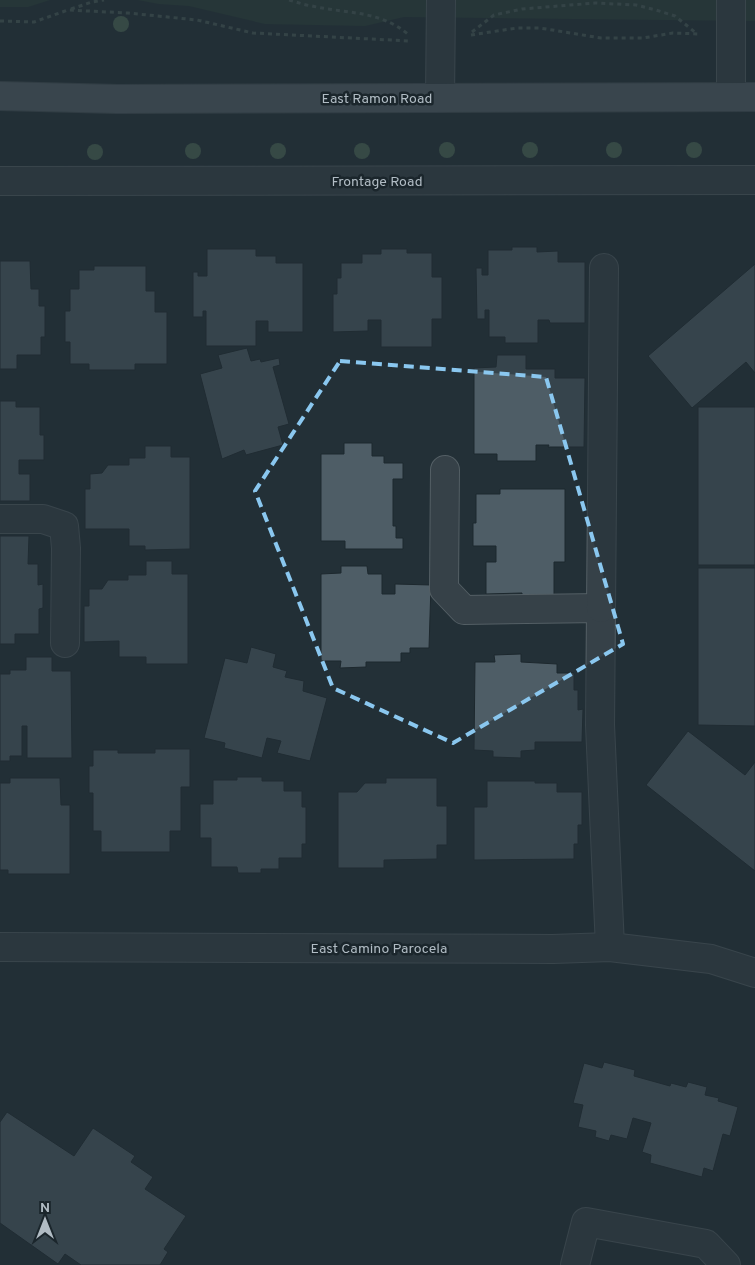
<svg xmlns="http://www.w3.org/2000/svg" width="755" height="1265" viewBox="0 0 755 1265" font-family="Overpass,sans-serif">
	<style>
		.green { fill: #2a3f3a }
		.building { fill: #4e5d66; stroke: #1d282e }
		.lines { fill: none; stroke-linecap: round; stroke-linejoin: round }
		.minor-casing { stroke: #545f65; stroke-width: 30 }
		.major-casing { stroke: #424d54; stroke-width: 30 }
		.path { stroke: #495b5a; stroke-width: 3; stroke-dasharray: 4 4; stroke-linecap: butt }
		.minor { stroke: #364148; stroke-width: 28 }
		.major { stroke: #546068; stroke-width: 28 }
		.tree { fill: #4e6957 }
		.marked { fill: none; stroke: #8ac7ef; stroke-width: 4; stroke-dasharray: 10 6; stroke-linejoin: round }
		.labels { text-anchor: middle; stroke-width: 5; stroke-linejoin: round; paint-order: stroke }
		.street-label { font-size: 14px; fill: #b1bcc4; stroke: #1b262c }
	</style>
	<rect width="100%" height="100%" fill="#233037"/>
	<g class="green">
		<polygon points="0,0 50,0 28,7 0,7"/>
		<polygon points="138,0 755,0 755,21 404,17 365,26 265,24 189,6 159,4"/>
	</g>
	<g class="building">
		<polygon points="512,247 537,247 537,252 558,251 558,262 585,262 585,323 550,323 549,320 538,320 538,343 505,343 505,337 489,337 489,310 485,310 485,319 477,319 476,268 482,268 482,275 488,275 488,250 512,250"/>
		<polygon points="207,249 256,249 256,256 276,256 276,263 303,263 303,332 268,332 268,321 256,321 256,346 206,346 206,311 203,311 203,317 193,317 193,272 198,272 198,276 207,276"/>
		<polygon points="381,249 407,249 407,253 432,253 432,277 442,277 442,319 432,319 432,347 381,347 381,320 368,320 368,331 333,332 333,294 337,294 337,278 341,278 341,263 362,263 362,254 381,254"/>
		<polygon points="0,261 30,261 31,289 39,289 39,306 45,306 45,337 41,337 41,355 17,355 17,369 0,369"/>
		<polygon points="755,264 755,373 746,362 692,408 648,356"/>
		<polygon points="94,266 146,266 146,291 155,291 155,312 167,312 167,364 135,364 135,370 89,370 89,364 70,364 70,342 65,342 65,311 70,311 70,289 79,289 79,270 94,270"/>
		<polygon points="247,348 251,361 260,359 261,362 279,358 280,365 273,367 289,424 278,427 283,445 246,455 244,450 222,459 200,374 222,368 218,355"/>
		<polygon points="497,355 526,355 526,369 555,369 555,378 585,378 584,447 548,447 549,445 536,445 536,461 497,461 497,454 474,454 474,368 496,367"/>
		<polygon points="0,401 16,401 16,407 40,407 40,435 44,435 44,460 19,460 19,474 30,474 30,501 0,501"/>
		<rect x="698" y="407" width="57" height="158"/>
		<polygon points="344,443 372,443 372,456 384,456 384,463 403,463 403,479 393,479 393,526 396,526 396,538 403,538 403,549 345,549 345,541 321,541 321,454 344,454"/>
		<polygon points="145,446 171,446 171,457 190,457 190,549 145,550 145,546 129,546 129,529 85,529 85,489 90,489 90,474 102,473 108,465 129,465 129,458 145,458"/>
		<polygon points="500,489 565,489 565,562 554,562 554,598 522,598 522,593 486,594 486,562 496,562 496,546 473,546 473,523 476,523 476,494 500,494"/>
		<polygon points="0,536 29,536 28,564 38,564 38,585 43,584 43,608 39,609 39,634 15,634 15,644 0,644"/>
		<polygon points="146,561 172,561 172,574 188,574 188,664 146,664 146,657 119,657 119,641 84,642 84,606 89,606 89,589 102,589 108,580 128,580 128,575 146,575"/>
		<polygon points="341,566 367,566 368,574 382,574 382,594 395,594 395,584 431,585 429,648 410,648 410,653 401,653 401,662 366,662 366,667 340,668 341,661 321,661 321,574 341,573"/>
		<polygon points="698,568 755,568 755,726 698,725"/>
		<polygon points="251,647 276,654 273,667 287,671 285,677 304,681 303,691 327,698 310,761 277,753 281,741 267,738 262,758 224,748 225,743 204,738 225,658 247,663"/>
		<polygon points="521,654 521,662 557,664 557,673 574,673 574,690 578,690 578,710 583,709 582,742 535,742 535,750 521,751 521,758 493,757 493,751 474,750 475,662 495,662 494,655"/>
		<polygon points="26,657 52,657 52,671 71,671 72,758 27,758 27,726 22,726 22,756 10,756 10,761 0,761 0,674 10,674 10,670 26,670"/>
		<polygon points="688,731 745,775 755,762 755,871 646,785"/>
		<polygon points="155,749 190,749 190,787 181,787 181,831 170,831 170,852 101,852 101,831 93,831 93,793 89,793 89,766 93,766 93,750 118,750 118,753 155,753"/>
		<polygon points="237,777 262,777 262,781 284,781 284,791 302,791 302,807 306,807 306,844 302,844 302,858 279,858 279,869 261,869 261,873 238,873 237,867 211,867 211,838 200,838 200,804 213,804 213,780 237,780"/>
		<polygon points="10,778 60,778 61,805 70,805 70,874 8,874 8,870 0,870 0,783 10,783"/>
		<polygon points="386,778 437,778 437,806 447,806 447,845 437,845 437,859 384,860 384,868 338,868 338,792 357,792 365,783 386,783"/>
		<polygon points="487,781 535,781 535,783 557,783 557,792 582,792 582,825 578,825 578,844 574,844 574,859 474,860 474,807 487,807"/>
		<polygon points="604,1062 635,1070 634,1076 670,1086 671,1083 686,1087 688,1082 707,1087 705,1095 719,1098 718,1101 738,1107 730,1136 723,1134 713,1171 704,1168 702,1177 650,1163 651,1155 642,1152 651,1123 633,1118 627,1139 611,1135 609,1141 595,1137 596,1131 578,1127 583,1105 573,1103 584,1063 602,1068"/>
		<polygon points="7,1112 74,1156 93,1128 135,1156 131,1162 153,1177 145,1189 186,1216 164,1249 168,1252 160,1265 81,1265 65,1254 58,1264 0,1223 0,1122"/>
	</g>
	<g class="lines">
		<defs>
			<g id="minor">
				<polyline points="731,0 731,97"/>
				<polyline points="440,98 441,0"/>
				<polyline points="0,181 755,180"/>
				<polyline points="445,470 444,589 464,610 601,608 600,725 610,947"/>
				<polyline points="0,519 43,519 64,526 66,548 65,643"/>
				<polyline points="601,608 604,268"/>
				<polyline points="0,947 553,949 610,947 711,959 755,973"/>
				<polyline points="575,1265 586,1222 706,1244 726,1265"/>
			</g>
			<polyline id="major" points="0,96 117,99 755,97"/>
		</defs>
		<use href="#minor" class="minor-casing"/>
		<use href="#major" class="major-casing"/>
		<g class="path">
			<path d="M289,0C297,2 304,5 312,6C347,14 380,10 409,35"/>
			<polyline points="71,9 92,2 104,0"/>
			<polyline points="0,21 34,22 68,10 128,13 197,20 253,33 410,41"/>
			<polyline points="472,32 494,15 522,9 595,3 636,5 656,10 675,16 696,33"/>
			<polyline points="471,35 517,28 540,28 601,38 643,38 673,33 700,34"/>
		</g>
		<use href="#minor" class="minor"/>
		<use href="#major" class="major"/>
	</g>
	<g class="tree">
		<circle cx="121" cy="24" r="8"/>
		<circle cx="447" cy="150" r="8"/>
		<circle cx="530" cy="150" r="8"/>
		<circle cx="614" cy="150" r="8"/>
		<circle cx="694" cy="150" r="8"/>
		<circle cx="193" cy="151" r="8"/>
		<circle cx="278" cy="151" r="8"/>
		<circle cx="362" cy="151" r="8"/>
		<circle cx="95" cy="152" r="8"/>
	</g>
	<path d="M0 0H755V1265H0ZM340,361L546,377L623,644L453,743L333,688L255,491Z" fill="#233037" fill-opacity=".55" fill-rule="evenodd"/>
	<path class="marked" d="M340,361L546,377L623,644L453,743L333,688L255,491Z"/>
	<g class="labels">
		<g class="street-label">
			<text x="377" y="103">East Ramon Road</text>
			<text x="377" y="186">Frontage Road</text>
			<text x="379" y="953">East Camino Parocela</text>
		</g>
	</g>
	<g transform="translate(45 1220)" stroke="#1b262c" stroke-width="4" paint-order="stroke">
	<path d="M0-4L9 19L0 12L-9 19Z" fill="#b1bcc4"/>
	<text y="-8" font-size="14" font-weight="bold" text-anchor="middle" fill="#b1bcc4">N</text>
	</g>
</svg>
